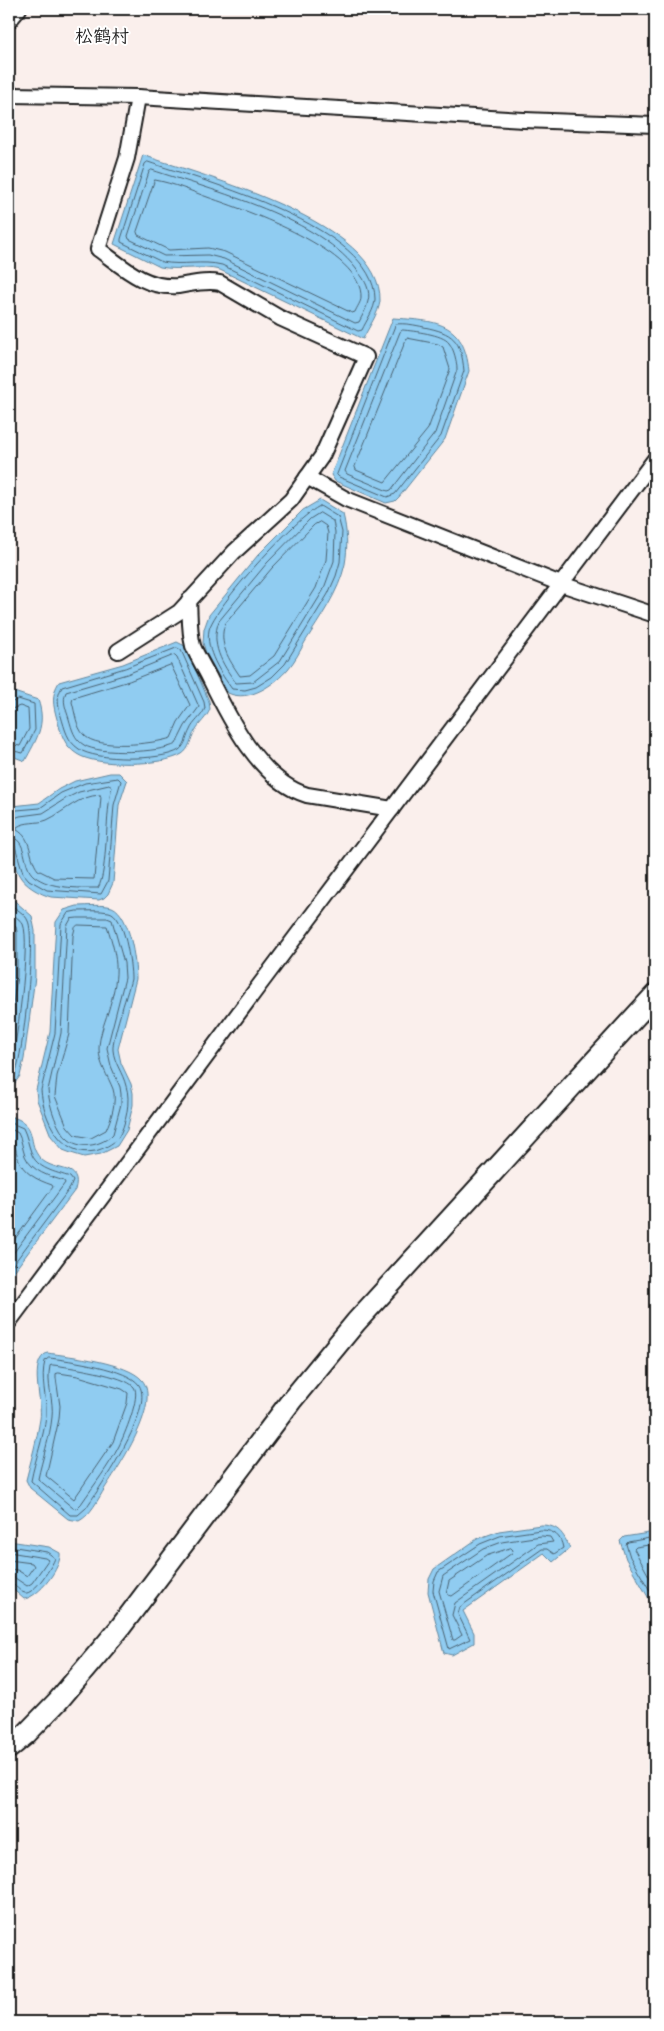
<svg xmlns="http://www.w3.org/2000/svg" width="664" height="2031" viewBox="0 0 664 2031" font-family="'Architects Daughter','LXGW WenKai TC',sans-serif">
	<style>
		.water { fill: #90ccf1; stroke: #62869c }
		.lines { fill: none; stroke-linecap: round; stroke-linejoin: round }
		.shore { stroke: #4a6271; stroke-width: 1 }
		.minor-casing { stroke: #1c1c1c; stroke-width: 18 }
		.secondary-casing { stroke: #1c1c1c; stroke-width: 24 }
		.minor { stroke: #fff; stroke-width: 14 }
		.secondary { stroke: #fff; stroke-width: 20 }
		.labels { text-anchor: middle; stroke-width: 4; stroke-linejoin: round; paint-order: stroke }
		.quarter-label { font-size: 18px; fill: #1c1c1c; stroke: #fff }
	</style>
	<rect width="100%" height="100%" fill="#faefec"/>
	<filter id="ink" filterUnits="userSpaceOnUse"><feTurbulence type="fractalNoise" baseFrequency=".02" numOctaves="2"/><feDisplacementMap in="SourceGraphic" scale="10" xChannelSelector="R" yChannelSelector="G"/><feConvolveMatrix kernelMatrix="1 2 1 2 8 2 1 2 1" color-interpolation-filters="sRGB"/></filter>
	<g filter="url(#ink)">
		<g class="water">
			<path d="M143,155C202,176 383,222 380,301C379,313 368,328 363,339L220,270C200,265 180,271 160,267L114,244Z"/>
			<path d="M393,318C436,321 464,321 469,371L445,439L399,497L395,501L386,503L335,481L331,475Z"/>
			<path d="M320,500L343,514C347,530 348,547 345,564C339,592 320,618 305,642C300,651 295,661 288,669C275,684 249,703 228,693L206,653L203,643L204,629L209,615L258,555L303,510Z"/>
			<path d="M177,642L185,646L209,701L210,709C207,718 199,723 195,731C190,739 190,749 182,754C163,766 96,767 77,754C64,746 61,733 57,719C53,705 51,695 59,682L123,664Z"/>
			<path d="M14,692L38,700C47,725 36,740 25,761L9,755V703Z"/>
			<path d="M110,773H119L127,781L119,805L113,883L108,894L104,898L99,900L51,897C40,894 25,886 19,875C11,861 3,820 13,806L39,803L59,789L75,781Z"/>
			<polygon points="9,896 32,916 35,931 35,977 24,1059 20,1076 9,1091"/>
			<path d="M77,906C87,906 102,904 112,907C130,914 136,962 136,979L118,1049L121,1063L131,1084L133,1093V1105L127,1130L117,1146L101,1154L84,1157L71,1153L63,1150L51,1136L37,1100L36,1090L50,1032L56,922L64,910Z"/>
			<path d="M9,1116C41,1124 25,1143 41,1159C55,1173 83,1163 75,1190L9,1278Z"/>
			<path d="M47,1353C70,1356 128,1363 142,1380C162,1403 118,1468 105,1488C98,1499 91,1515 79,1521L68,1519L30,1488L26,1480C31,1460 37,1440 40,1419C43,1402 28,1362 47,1353Z"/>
			<path d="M541,1525C559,1525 563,1534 570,1548L553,1562L544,1553L463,1611L474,1633V1643L452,1655L444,1653L428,1592L429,1579L434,1569L477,1539L499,1531Z"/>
			<polygon points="655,1532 655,1609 626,1559 620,1541 624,1537"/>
			<path d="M9,1541L49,1547L60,1553C62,1567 39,1597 24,1599L9,1586Z"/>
		</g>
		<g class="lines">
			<g class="shore">
				<path d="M148,162C204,181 375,227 375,299C375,309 366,321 362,330L358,331L222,265C202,260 182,266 162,262L121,242V239L145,164Z"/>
				<path d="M152,170C212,190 323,219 359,273C365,280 371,291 368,301C367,308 362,316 359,322L355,323L224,259L208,255L164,256L129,239L128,236L149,172Z"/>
				<path d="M155,180C173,183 193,192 210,198C245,210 364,251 361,298C361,302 357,307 355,312L352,313L225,252L208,248L169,250L138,235L137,232Z"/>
				<path d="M396,324C405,323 415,325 424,327C453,333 461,339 464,371L441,436L395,494L387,497L339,477L337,475Z"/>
				<path d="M403,330C413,331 443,334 449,343C454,349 457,362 457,370L435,433L391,490L388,491L347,474L345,471L400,332Z"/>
				<polygon points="407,338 438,344 443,347 450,369 428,429 385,482 356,470 355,467"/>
				<path d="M320,506L338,517L342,532L340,562L336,576L328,594L285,664L272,677L256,687L245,690L232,689C221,674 205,650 209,630C213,608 298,515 320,506Z"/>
				<path d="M320,513L333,521L335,532L334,561L323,591L280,661L253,682L236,683C222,664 210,644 219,621L267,563L310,519Z"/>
				<path d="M320,522L326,526L328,533L326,560L316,588L274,656L250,675L240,676C229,660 218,643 225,624L272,568L314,525Z"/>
				<path d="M177,648L181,650L204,702L205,708C202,717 193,722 190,730C186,737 186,745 179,750C162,761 95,761 79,749C67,741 65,729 61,716C58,705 56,697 62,687L125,668Z"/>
				<path d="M175,655L177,657L199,707L185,726L176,744C159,753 99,755 84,745C74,739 72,729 69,719C66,709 62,701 66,692L127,674Z"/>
				<path d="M171,665L190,705L178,722L171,738C154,744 97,750 84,735C76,727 75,712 72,702L73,698L129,681Z"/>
				<polyline points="9,704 18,699 34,704 35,730 23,753 9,750"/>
				<polyline points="9,710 20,706 28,709 29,729 20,746 9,744"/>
				<path d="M100,795L101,797L94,879L54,878L38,870C28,857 33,839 17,830V827C26,821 37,824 47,820C66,811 78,796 100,795Z"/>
				<polyline points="9,814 17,810 40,808 61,793 85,783 118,778 121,781 114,805 108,881 101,894 47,890 29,880 23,873 15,846 9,843"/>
				<path d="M9,820L20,816L43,813L65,799L79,792L109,785L112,787C105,811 108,872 98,888C77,888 51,889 34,876C21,866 29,838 9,837"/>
				<path d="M9,903C15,909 25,913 28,921C36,938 23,1056 15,1074C14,1078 11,1081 9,1084"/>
				<path d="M77,911C87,911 99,910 109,912C125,915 131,965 131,979C127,996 112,1036 113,1050C114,1063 123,1073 126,1086C131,1100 126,1125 118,1138C113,1144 103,1149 95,1151C61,1158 43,1118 41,1090L55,1033L61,924L68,913Z"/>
				<path d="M9,912C13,915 20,919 23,924C31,942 16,1052 9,1073"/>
				<path d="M78,918H107L112,920L124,963L125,978L107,1048L111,1066L120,1087L121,1094V1104L113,1134C103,1145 82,1150 69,1140C57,1131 49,1105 48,1090L61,1033L67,926L71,919Z"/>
				<polyline points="9,921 16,927 17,932 17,976 9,1033"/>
				<path d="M78,925L107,926C119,962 119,976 108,1012C104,1024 99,1037 99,1049C99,1064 108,1076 113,1089C117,1101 111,1119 106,1130L91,1138L75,1135L67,1126L55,1096L57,1076L69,1034L73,936L75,928Z"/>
				<path d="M9,1122L23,1128C27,1136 28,1144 31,1152C36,1169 56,1172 70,1177L73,1181L70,1188L9,1270"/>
				<path d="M9,1128L18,1133C22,1140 22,1148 25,1156C32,1172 49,1176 64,1181L65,1183L9,1259"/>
				<path d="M9,1136C16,1140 15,1150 18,1158C23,1173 37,1180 52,1185L53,1187L9,1247"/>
				<path d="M49,1358C68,1360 129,1369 139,1385C155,1409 100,1487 86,1508L78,1515H70L31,1481C35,1459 44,1438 46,1415C47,1396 40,1380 45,1361Z"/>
				<path d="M53,1365C69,1367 124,1375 134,1387C141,1396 124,1436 119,1446C109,1466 94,1485 81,1504L76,1509L73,1508L38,1479C42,1459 50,1438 52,1417C54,1400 46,1384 50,1366Z"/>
				<polygon points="59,1373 78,1376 122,1389 128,1393 127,1403 113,1442 74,1499 46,1476 59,1419 60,1406 56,1378 56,1374"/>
				<path d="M541,1530C554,1530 561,1536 563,1548L554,1554L547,1549H542L460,1607L458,1614L470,1639L449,1649L433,1591L434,1581L438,1572L480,1544L500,1536Z"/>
				<polygon points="542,1536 550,1537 553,1542 538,1544 455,1603 452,1615 462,1635 455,1640 453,1640 439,1591 443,1576 483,1549 502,1542"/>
				<polyline points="655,1537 628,1542 626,1544 630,1557 655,1599"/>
				<polyline points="655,1544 636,1547 634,1549 655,1587"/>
				<path d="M9,1546L47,1552L55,1558C53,1565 34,1595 25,1593C19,1592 16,1584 9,1583"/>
				<polygon points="511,1548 513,1550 512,1553 452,1596 448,1595 447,1590 449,1581 486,1556"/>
				<polyline points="9,1552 45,1558 48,1560 32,1583 27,1586 15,1578 9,1577"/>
				<polyline points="9,1560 32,1563 34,1566 27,1576 17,1570 9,1569"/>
			</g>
			<defs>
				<g id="minor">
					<polyline points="9,21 19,9"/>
					<polyline points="9,95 138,97 524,120 655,125"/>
					<polyline points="307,477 346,499 561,584 655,615"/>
					<path d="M189,600C190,614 189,631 193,646C197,656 204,667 209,677C229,718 260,781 307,795L392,809"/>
					<path d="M118,651L179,612L234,552L291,500L322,456L366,357L280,318L220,283C206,280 192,284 178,286C145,289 123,267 98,249L127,158L138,97"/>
					<polyline points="9,1322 258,987 655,459"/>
				</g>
				<polyline id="secondary" points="9,1748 26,1734 58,1701 119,1629 291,1401 356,1322 655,995"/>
			</defs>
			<use href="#minor" class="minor-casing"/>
			<use href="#secondary" class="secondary-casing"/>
			<use href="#minor" class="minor"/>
			<use href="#secondary" class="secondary"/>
		</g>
	</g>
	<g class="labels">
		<g class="quarter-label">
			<text x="102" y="42">松鹤村</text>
		</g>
	</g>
	<rect width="664" height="2031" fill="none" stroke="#fff" stroke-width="30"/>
	<rect x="15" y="15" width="634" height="2001" fill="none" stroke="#1c1c1c" stroke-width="2" filter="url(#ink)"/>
</svg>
